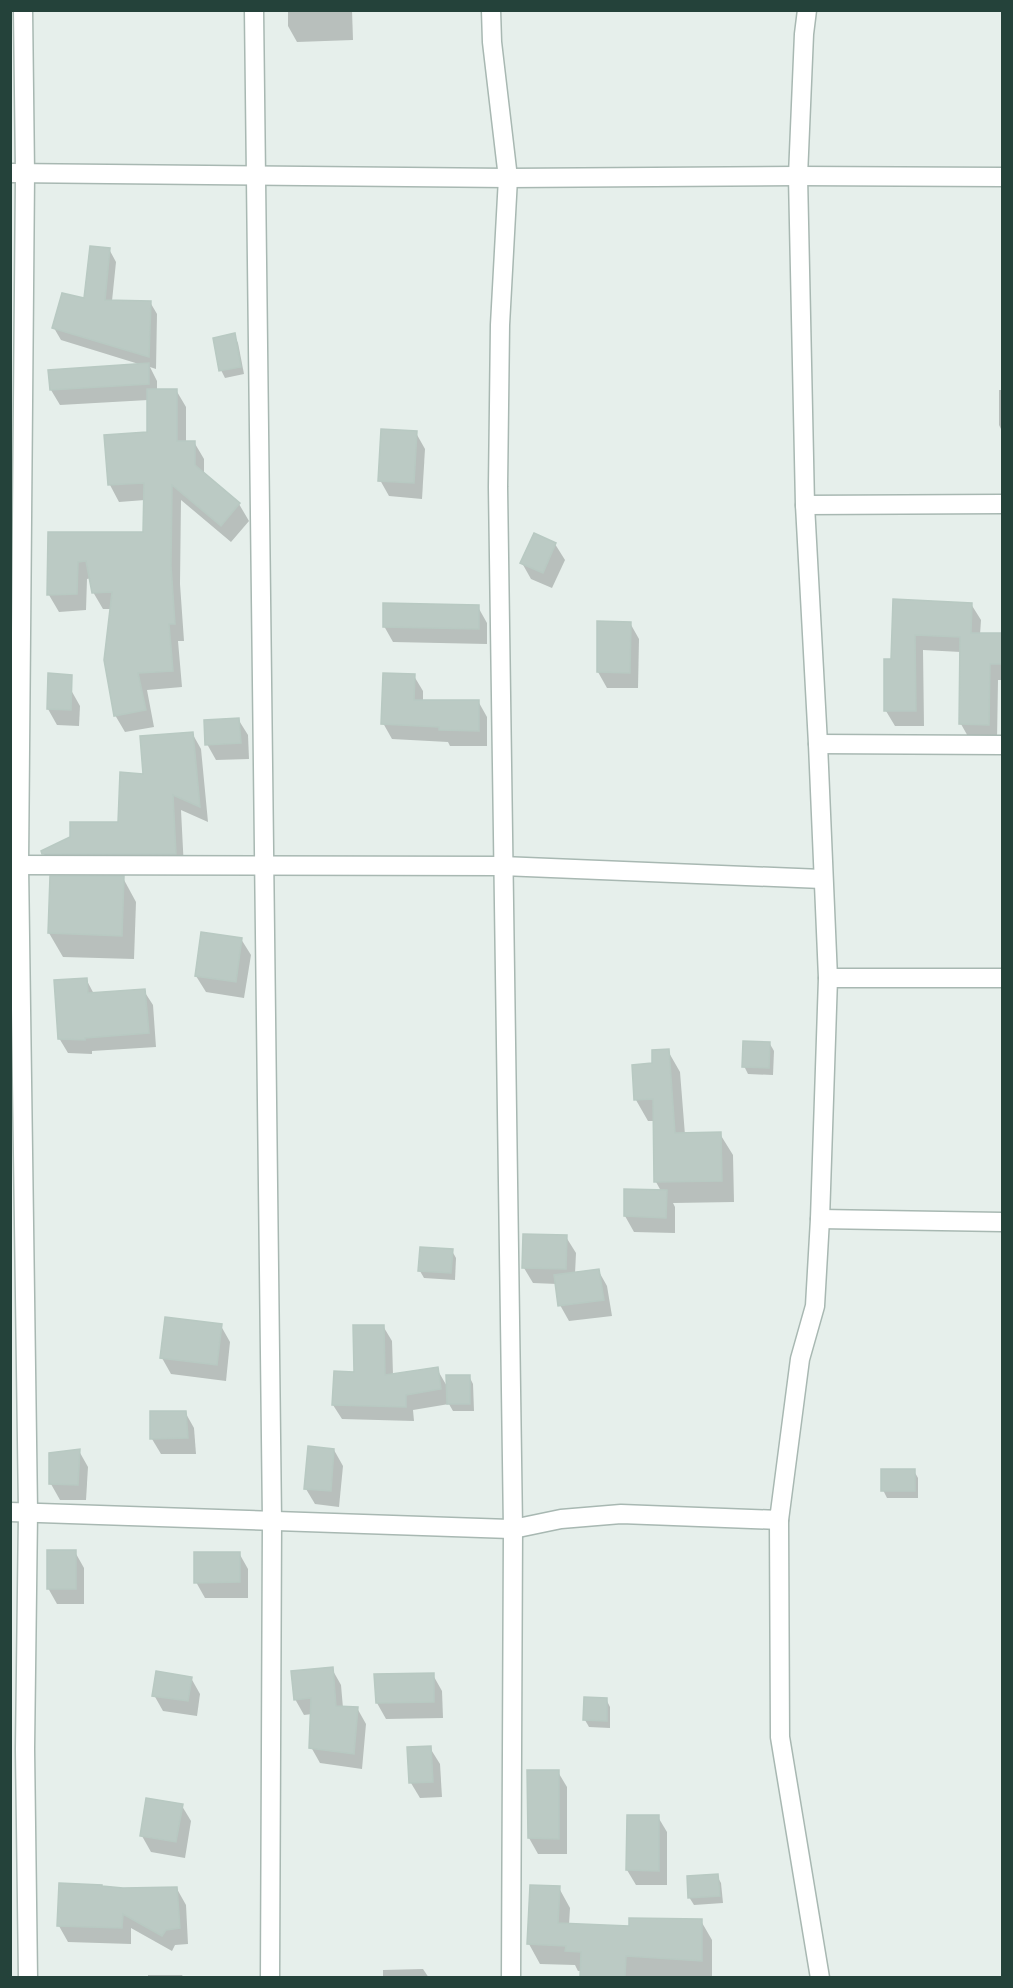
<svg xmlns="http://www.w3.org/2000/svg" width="1013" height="1988" viewBox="0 0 1013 1988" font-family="Lato,sans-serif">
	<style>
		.shadow { fill: #0003 }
		.building { fill: #bbcac4; stroke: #b8c9c2; stroke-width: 1.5 }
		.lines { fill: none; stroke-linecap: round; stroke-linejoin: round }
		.minor-casing { stroke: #a8b8b2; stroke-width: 21 }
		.tertiary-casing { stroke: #a8b8b2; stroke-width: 21 }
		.minor { stroke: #fff; stroke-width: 18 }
		.tertiary { stroke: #fff; stroke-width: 18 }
	</style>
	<rect width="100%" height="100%" fill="#e6efeb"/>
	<g class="shadow">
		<polygon points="288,10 352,10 353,40 297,42 288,26"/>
		<polygon points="109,249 116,262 112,301 150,302 157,314 156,369 150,367 157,381 157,390 176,390 186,407 186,442 194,442 204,459 204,474 239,504 249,521 231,542 181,500 180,584 184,641 178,641 182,687 147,690 154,727 125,732 115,715 111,609 103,609 93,592 91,578 87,579 86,610 59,612 49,595 49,533 144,534 145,500 119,502 110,485 149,433 148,400 60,405 51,390 142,365 61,340 54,328 85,300"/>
		<polygon points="234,335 238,343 244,374 225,378 221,370"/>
		<polygon points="999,390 1002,390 1002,431 999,425"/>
		<polygon points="416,433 425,449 422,499 389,496 380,480"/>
		<polygon points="534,535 555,544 565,560 552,588 531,579 522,563"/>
		<polygon points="894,601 971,604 981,620 980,635 1002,634 1002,680 998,680 997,740 970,740 961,724 961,652 923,650 924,726 895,726 886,711 893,661"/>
		<polygon points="478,607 487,623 487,644 393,642 384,626"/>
		<polygon points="630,623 639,639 638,688 607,688 598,672"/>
		<polygon points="414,676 423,691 423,701 478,701 487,717 487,746 450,746 448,742 392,739 383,723"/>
		<polygon points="71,690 80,706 79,726 57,725 48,709"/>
		<polygon points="238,719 248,735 249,759 216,760 207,744"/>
		<polygon points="192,733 201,749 208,822 181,810 184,869 52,869 43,852 119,824 145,776"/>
		<polygon points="123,878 136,902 134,959 63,957 49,933"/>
		<polygon points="241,939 251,955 244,998 206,992 196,976"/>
		<polygon points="86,979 94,994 144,991 153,1005 156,1047 92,1051 92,1054 68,1053 59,1038"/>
		<polygon points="770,1044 774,1051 773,1075 748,1074 744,1066"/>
		<polygon points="668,1051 680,1072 685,1135 720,1134 733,1155 734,1202 673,1203 675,1207 675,1233 634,1232 625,1216 661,1191 656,1182 655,1121 648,1121 636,1100 654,1065"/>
		<polygon points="566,1237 576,1253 575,1274 598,1270 607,1286 612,1316 569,1321 560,1305 557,1284 533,1283 524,1268"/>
		<polygon points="452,1251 456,1258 455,1280 424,1278 420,1271"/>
		<polygon points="221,1326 230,1342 226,1381 171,1374 162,1358"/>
		<polygon points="383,1326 392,1341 393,1375 437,1369 448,1388 469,1376 473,1384 474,1411 453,1411 449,1404 413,1410 414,1421 342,1419 333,1405 355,1374"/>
		<polygon points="185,1412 194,1428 196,1454 161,1454 152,1439"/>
		<polygon points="334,1450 343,1466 339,1507 315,1504 306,1489"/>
		<polygon points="79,1451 88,1467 86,1500 60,1500 51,1484"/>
		<polygon points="914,1471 918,1478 918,1498 887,1498 883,1490"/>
		<polygon points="75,1552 84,1568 84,1604 57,1604 48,1588"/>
		<polygon points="239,1553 248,1569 248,1598 205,1598 196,1582"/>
		<polygon points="332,1669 341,1685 343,1708 357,1708 366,1724 362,1769 320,1763 311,1747 312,1714 304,1715 295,1699"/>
		<polygon points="433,1675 442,1691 443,1718 386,1719 377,1703"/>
		<polygon points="191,1678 200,1694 197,1716 163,1711 154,1695"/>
		<polygon points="606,1699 610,1707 610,1728 589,1727 585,1720"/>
		<polygon points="430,1748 440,1764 442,1797 420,1798 411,1783"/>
		<polygon points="558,1772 567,1787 567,1854 538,1854 529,1838"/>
		<polygon points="182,1806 191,1821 185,1858 151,1852 142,1836"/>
		<polygon points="658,1817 667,1832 667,1885 636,1885 627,1870"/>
		<polygon points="717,1876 721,1883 723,1903 694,1905 689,1897"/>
		<polygon points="103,1888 177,1889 186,1905 188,1944 175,1945 172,1951 131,1928 131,1944 68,1942 59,1926"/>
		<polygon points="559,1888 570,1908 569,1925 631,1928 701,1921 712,1940 712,1978 636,1976 636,1978 582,1978 582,1971 578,1971 575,1965 540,1964 529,1944"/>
		<polygon points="423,1969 429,1978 383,1978 383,1970"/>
		<polygon points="148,1975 182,1975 184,1978 148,1978"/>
	</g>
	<g class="building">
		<polygon points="90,246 110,248 105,300 151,301 149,357 52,328 62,293 84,298"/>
		<polygon points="235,333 241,367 219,371 213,338"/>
		<polygon points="149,363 149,384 50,390 48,370"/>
		<polygon points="147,389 177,389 177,441 195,441 195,465 240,503 221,526 172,485 171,566 175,624 169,624 173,671 138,673 146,710 114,716 104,660 112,592 92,593 86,561 78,562 77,594 47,595 48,532 143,532 144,483 108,485 104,435 147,432"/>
		<polygon points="381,429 417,431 414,483 378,481"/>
		<polygon points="534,533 556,543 543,573 520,563"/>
		<polygon points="893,599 972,603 971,633 1002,633 1002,664 990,664 989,725 959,724 960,637 915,635 916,711 884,711 884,659 891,659"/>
		<polygon points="383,603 479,605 479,629 383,627"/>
		<polygon points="597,621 631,622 630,673 597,672"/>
		<polygon points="48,673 72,675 71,710 47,709"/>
		<polygon points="383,673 415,674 414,700 479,700 479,731 439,730 439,727 381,724"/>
		<polygon points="239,718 241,743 205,745 204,720"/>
		<polygon points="193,732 200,807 173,795 176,854 42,854 41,851 70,837 70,822 118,822 120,772 143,774 140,736"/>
		<polygon points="50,876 124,876 122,936 48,933"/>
		<polygon points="201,932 242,938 236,982 195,976"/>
		<polygon points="87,978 88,993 145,989 149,1033 85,1038 85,1040 58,1039 54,980"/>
		<polygon points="743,1041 770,1042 769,1068 742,1067"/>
		<polygon points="669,1049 675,1133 721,1132 722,1181 654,1182 653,1099 634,1100 632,1065 652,1063 652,1050"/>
		<polygon points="624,1189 667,1190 666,1218 624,1216"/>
		<polygon points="523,1234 567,1235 566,1269 522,1268"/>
		<polygon points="420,1247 453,1249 451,1273 418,1271"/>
		<polygon points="599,1269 604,1300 558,1306 554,1275"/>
		<polygon points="165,1317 222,1324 217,1365 160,1358"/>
		<polygon points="353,1325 384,1325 385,1375 438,1367 441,1389 406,1395 406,1407 332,1405 334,1371 354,1372"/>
		<polygon points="446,1375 470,1375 470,1404 447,1404"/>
		<polygon points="150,1411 186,1411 188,1438 150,1439"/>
		<polygon points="308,1446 334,1449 331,1491 304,1489"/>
		<polygon points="80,1449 78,1485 49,1484 49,1453"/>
		<rect x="881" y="1469" width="34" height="22"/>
		<rect x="47" y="1550" width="29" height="39"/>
		<polygon points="194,1552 240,1552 240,1582 194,1583"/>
		<polygon points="333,1667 336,1706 358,1707 354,1754 309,1748 311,1698 294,1700 291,1671"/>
		<polygon points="156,1671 192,1677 188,1701 152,1696"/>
		<polygon points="434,1673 434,1702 376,1703 374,1674"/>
		<polygon points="584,1697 607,1698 607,1721 583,1720"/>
		<polygon points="431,1746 433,1782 409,1783 407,1747"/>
		<polygon points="527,1770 559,1770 559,1839 528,1838"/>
		<polygon points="146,1798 183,1804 176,1842 140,1836"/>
		<polygon points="627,1815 659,1815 659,1871 626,1870"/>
		<polygon points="718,1874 720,1896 688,1898 687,1876"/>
		<polygon points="59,1883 102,1885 102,1886 123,1888 177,1887 180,1928 166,1930 162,1936 123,1914 122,1928 57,1926"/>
		<polygon points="530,1885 560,1886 558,1923 629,1926 629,1918 702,1919 702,1961 626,1956 625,1977 580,1977 581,1952 565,1951 566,1946 527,1944"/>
	</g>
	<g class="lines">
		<defs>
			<g id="minor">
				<polyline points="23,10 25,174 19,865 28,1512 25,1749 28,1978"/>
				<polyline points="254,10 272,1521 270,1978"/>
				<polyline points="491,10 492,42 508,178 500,325 498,487 513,1529 511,1978"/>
				<polyline points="805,505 1002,504"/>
				<polyline points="818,744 1002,745"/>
				<polyline points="10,865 503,866 822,879"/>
				<polyline points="828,978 1002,978"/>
				<polyline points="820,1219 1002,1222"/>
				<polyline points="10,1512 513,1529 561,1519 621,1514 779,1520 800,1359 815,1306 820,1219 828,978 818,744 805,505 798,176 804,34 807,10"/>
				<polyline points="779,1520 780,1737 820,1978"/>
			</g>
			<polyline id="tertiary" points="10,173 508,178 798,176 1002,177"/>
		</defs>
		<use href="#minor" class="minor-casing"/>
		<use href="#tertiary" class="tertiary-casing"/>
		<use href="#minor" class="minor"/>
		<use href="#tertiary" class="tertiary"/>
	</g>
	<rect width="1013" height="1988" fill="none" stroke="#24423a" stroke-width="24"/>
</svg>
